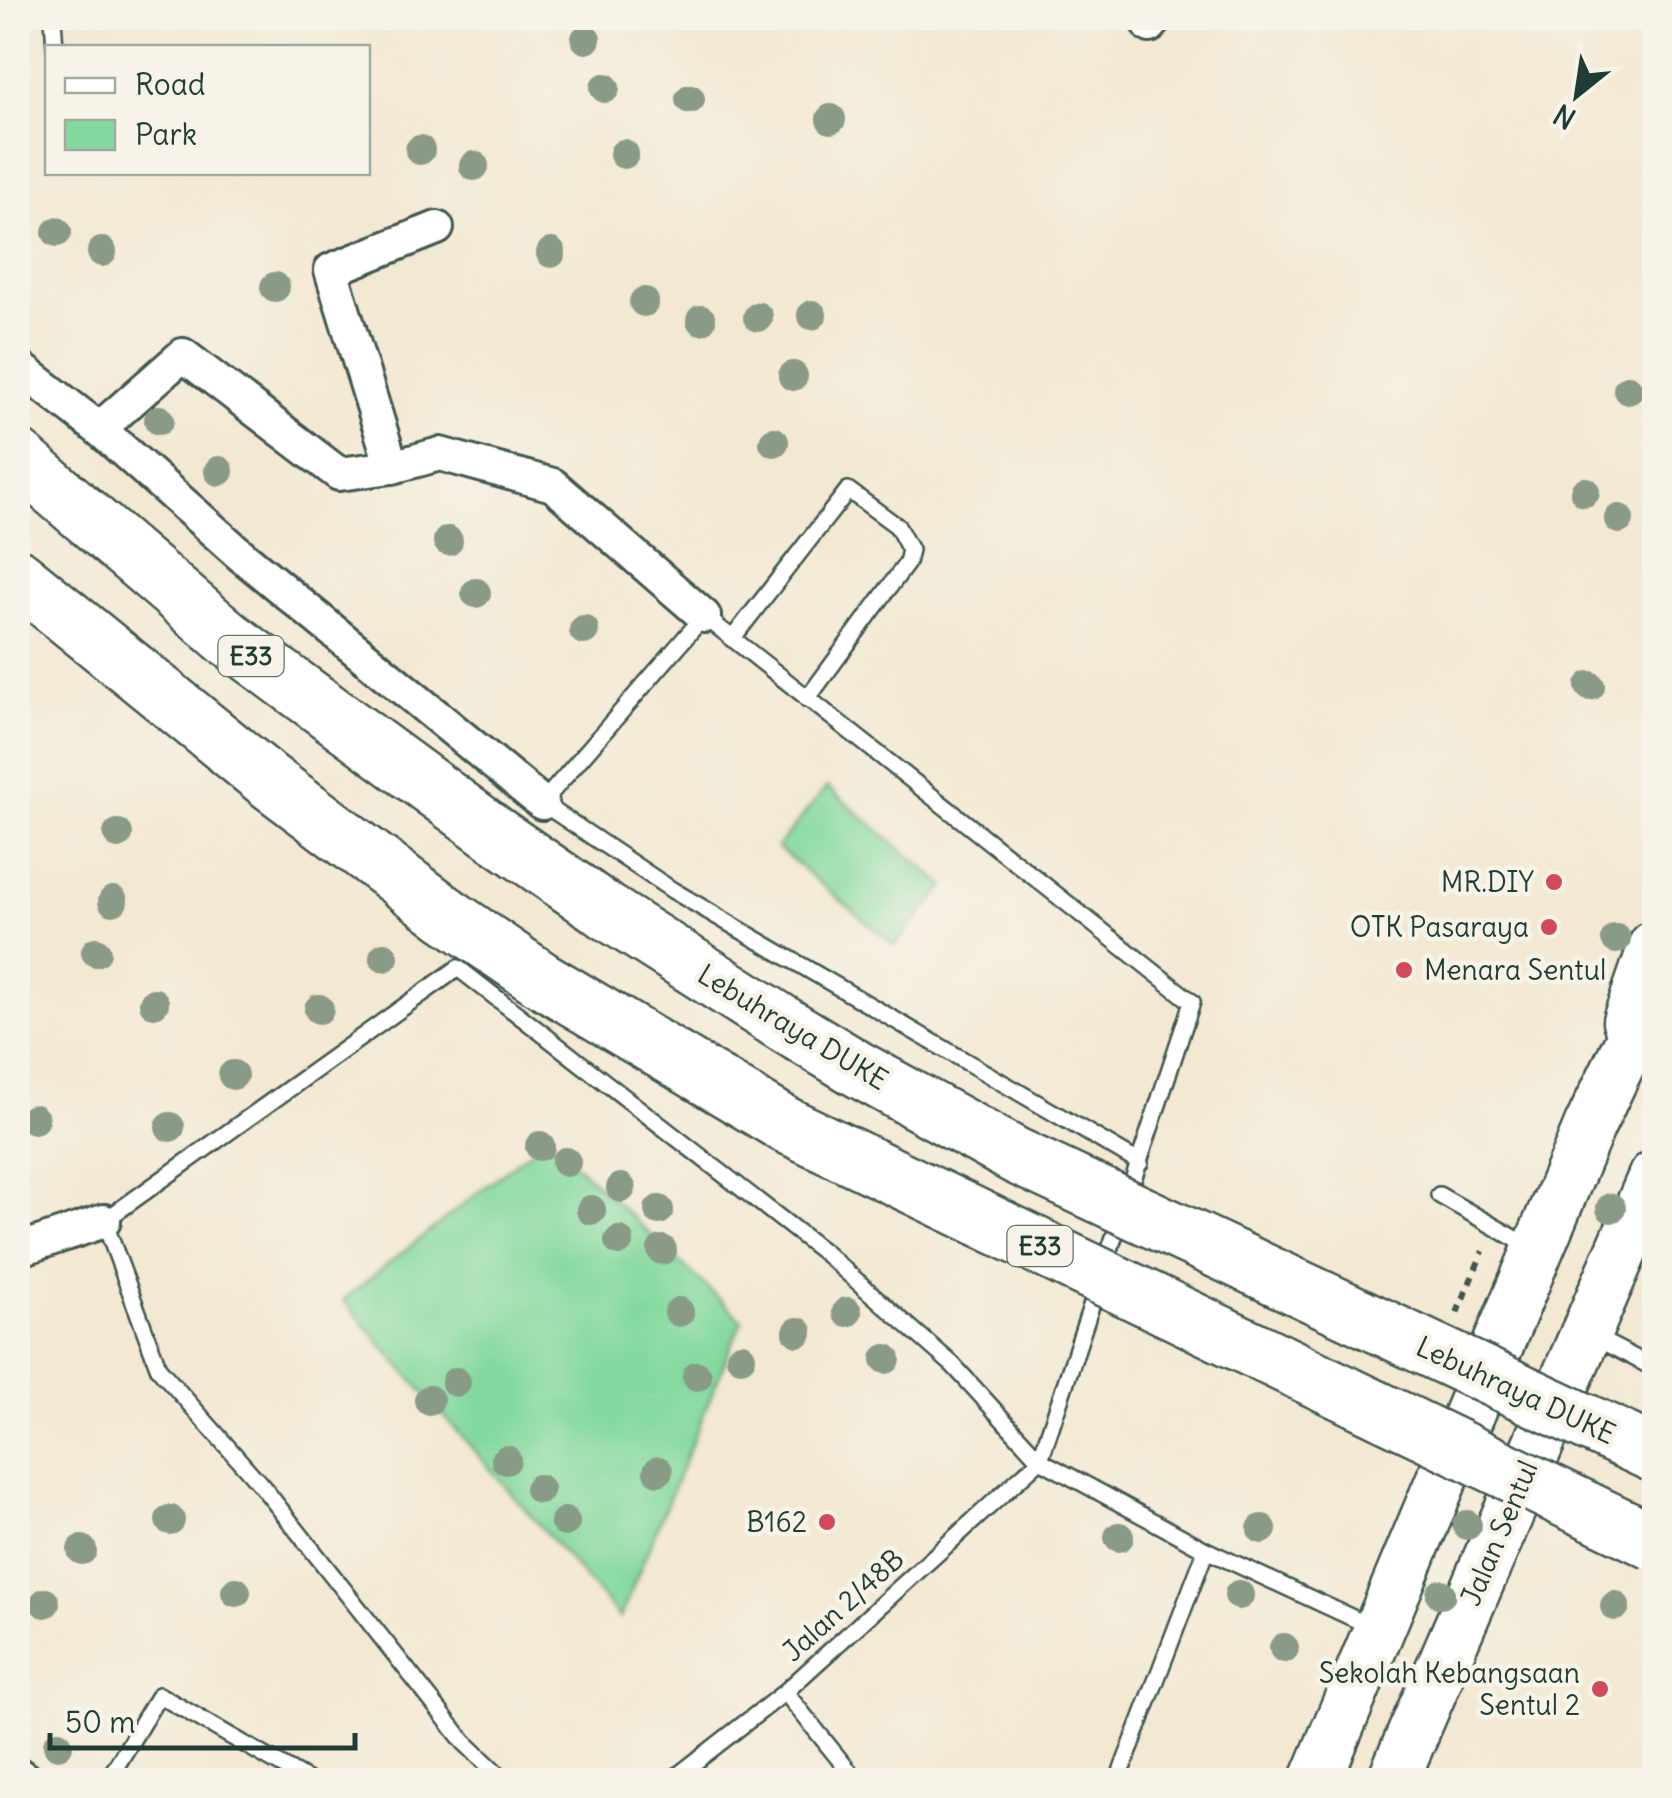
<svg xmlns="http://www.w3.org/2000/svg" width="1672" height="1798" viewBox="0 0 1672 1798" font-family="Delius,sans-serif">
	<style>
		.green { fill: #83d99d; stroke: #518b68; stroke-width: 2.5 }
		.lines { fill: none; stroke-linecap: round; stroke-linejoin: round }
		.lane-casing { stroke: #3f574c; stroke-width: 20 }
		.street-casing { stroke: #3f574c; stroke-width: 38 }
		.primary-casing { stroke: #3f574c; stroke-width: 55 }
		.highway-casing { stroke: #3f574c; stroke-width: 60 }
		.path { stroke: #3f574c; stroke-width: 6; stroke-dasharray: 8 8; stroke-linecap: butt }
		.lane { stroke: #fff; stroke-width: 15 }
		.street { stroke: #fff; stroke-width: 32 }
		.primary { stroke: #fff; stroke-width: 50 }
		.highway { stroke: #fff; stroke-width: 55 }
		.highway-bridge-casing { stroke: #3f574c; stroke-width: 60; stroke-linecap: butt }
		.highway-bridge { stroke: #fff; stroke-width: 55 }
		.tree { fill: #899b87 }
		.poi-dot { fill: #d1495b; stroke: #f7f3e8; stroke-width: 4 }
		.labels { text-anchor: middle; stroke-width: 9; stroke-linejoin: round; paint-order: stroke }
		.shield { fill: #f7f3e8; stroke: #60746a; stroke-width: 2.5 }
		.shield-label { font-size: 25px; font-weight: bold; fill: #1f3d34 }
		.poi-label { font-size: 28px; fill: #1f3d34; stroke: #f7f3e8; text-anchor: end }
		.street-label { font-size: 28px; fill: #1f3d34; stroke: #f7f3e8 }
	</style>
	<rect width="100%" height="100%" fill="#f7f3e8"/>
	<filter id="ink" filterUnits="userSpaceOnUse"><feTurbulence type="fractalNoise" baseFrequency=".01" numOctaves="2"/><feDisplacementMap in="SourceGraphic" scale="20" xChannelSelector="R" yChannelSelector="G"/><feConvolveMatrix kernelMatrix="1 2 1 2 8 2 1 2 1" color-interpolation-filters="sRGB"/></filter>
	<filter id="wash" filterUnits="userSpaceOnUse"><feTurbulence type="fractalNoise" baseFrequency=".0048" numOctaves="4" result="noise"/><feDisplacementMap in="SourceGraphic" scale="40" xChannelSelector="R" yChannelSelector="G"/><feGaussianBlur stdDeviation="2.25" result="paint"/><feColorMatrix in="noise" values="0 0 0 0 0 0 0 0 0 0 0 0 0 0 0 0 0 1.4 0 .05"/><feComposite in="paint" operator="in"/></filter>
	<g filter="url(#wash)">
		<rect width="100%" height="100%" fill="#f3e8d2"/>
		<g class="green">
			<polygon points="827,787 945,886 895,946 777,847"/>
			<polygon points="547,1138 742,1320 620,1618 343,1300"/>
		</g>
	</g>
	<g filter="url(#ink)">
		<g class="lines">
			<defs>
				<g id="lane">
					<polyline points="53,18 55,48"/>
					<polyline points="732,639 848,490 897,526 910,550 907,563 807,699"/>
					<polyline points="1439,1195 1530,1247"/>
					<polyline points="1594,1337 1654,1368"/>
					<polyline points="785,1692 856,1780"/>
					<polyline points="108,1780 159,1695 307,1780"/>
					<polyline points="504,1780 464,1742 261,1485 159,1369 104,1221 458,968 826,1254 953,1365 1040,1460 1206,1550 1372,1627"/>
					<polyline points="672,1780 785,1692 1040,1460 1192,1002 704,616 542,803 672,890 1140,1163"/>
					<polyline points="1118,1780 1206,1550"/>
				</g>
				<g id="street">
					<polyline points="1150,26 1157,18"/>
					<polyline points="437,228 331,270 392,467 440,454 553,485 704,616"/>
					<polyline points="18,366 99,429 242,556 542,803"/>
					<polyline points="99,429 183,355 339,474 392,467"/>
					<polyline points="18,1250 104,1221"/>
					<polyline points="18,1774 26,1780"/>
				</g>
				<g id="primary">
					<polyline points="1628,1021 1654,946"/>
					<polyline points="1316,1780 1590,1125 1654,992"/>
					<polyline points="1393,1780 1654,1176"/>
				</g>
				<g id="highway">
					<polyline points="18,458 228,638 499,837"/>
					<polyline points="18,577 269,781 446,914"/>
				</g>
			</defs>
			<use href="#lane" class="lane-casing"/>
			<use href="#street" class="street-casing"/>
			<use href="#primary" class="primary-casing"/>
			<use href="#highway" class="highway-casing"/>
			<polyline class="path" points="1457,1313 1483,1251"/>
			<use href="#lane" class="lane"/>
			<use href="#street" class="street"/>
			<use href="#primary" class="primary"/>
			<use href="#highway" class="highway"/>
			<defs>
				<g id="highway-bridge">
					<polyline points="499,837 606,911 790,1028 856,1068 1016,1156 1654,1454"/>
					<polyline points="446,914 541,979 786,1125 1654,1542"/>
				</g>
			</defs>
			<use href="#highway-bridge" class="highway-bridge-casing"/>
			<use href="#highway-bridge" class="highway-bridge"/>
		</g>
		<g class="tree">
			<circle cx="586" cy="39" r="15"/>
			<circle cx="605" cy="88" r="15"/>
			<circle cx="690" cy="99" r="15"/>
			<circle cx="831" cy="119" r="15"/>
			<circle cx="420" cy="150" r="15"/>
			<circle cx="624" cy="154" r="15"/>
			<circle cx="474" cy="166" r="15"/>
			<circle cx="57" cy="232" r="15"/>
			<circle cx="102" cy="252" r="15"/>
			<circle cx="551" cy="253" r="15"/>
			<circle cx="275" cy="287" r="15"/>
			<circle cx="644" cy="302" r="15"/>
			<circle cx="812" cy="315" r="15"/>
			<circle cx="758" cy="317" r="15"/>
			<circle cx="701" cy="320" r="15"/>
			<circle cx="793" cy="376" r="15"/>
			<circle cx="1628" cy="390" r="15"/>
			<circle cx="159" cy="420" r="15"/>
			<circle cx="774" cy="442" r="15"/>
			<circle cx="219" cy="471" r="15"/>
			<circle cx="1585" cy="492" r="15"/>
			<circle cx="1619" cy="519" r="15"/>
			<circle cx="448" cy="541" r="15"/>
			<circle cx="476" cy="593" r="15"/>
			<circle cx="584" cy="630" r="15"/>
			<circle cx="1590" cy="686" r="15"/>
			<circle cx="118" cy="834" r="15"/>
			<circle cx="113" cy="901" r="15"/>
			<circle cx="1616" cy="939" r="15"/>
			<circle cx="96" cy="952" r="15"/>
			<circle cx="384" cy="957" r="15"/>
			<circle cx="154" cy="1003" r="15"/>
			<circle cx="319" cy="1009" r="15"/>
			<circle cx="233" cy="1075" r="15"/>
			<circle cx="34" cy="1119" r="15"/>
			<circle cx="170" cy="1127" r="15"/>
			<circle cx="540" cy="1146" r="15"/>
			<circle cx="566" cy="1162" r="15"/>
			<circle cx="621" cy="1188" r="15"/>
			<circle cx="1611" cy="1208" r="15"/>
			<circle cx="591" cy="1210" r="15"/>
			<circle cx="659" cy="1210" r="15"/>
			<circle cx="619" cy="1241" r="15"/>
			<circle cx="662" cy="1250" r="15"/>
			<circle cx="679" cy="1312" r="15"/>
			<circle cx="847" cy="1312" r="15"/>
			<circle cx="798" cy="1332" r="15"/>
			<circle cx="741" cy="1357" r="15"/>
			<circle cx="886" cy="1359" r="15"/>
			<circle cx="697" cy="1376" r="15"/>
			<circle cx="456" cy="1382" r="15"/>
			<circle cx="429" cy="1400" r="15"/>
			<circle cx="506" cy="1460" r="15"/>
			<circle cx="658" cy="1471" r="15"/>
			<circle cx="539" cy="1489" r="15"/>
			<circle cx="170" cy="1520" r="15"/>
			<circle cx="565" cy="1522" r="15"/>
			<circle cx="1467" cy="1525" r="15"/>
			<circle cx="1262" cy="1529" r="15"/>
			<circle cx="1119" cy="1537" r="15"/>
			<circle cx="82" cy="1550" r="15"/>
			<circle cx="236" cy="1592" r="15"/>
			<circle cx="1441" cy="1594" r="15"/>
			<circle cx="1239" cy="1595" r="15"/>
			<circle cx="45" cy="1603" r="15"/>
			<circle cx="1615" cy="1606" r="15"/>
			<circle cx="1284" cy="1648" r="15"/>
			<circle cx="58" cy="1745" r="15"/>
		</g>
	</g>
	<g class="poi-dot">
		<circle cx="1554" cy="882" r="10"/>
		<circle cx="1549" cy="927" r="10"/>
		<circle cx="1404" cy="970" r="10"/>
		<circle cx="827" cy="1522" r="10"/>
		<circle cx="1600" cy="1689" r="10"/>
	</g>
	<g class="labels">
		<g class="shield">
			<rect x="218.5" y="636" width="65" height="40" rx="8"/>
			<rect x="1007.5" y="1226" width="65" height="40" rx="8"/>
		</g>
		<g class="shield-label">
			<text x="251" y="665">E33</text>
			<text x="1040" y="1255">E33</text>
		</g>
		<g class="poi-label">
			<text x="1534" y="892">MR.DIY</text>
			<text x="1529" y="937">OTK Pasaraya</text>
			<text x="1424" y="980" text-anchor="start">Menara Sentul</text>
			<text x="807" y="1532">B162</text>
			<text x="1580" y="1683">Sekolah Kebangsaan<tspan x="1580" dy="32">Sentul 2</tspan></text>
		</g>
		<g class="street-label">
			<text transform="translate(793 1027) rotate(31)" y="10">Lebuhraya DUKE</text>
			<text transform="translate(1516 1390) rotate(25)" y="10">Lebuhraya DUKE</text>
			<text transform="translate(1499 1533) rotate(-67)" y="10">Jalan Sentul</text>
			<text transform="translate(843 1605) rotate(-42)" y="10">Jalan 2/48B</text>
		</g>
	</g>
	<rect width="1672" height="1798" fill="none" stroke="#f7f3e8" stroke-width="60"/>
	<rect x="45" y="45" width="325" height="130" fill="#f7f3e8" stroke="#a1aaa0" stroke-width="2.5"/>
	<rect x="65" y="78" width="50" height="15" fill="#ffffff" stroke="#a1aaa0" stroke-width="2.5"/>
	<text x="135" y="95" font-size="30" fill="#1f3d34">Road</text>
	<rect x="65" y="120" width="50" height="30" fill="#83d99d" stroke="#a1aaa0" stroke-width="2.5"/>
	<text x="135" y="145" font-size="30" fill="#1f3d34">Park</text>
	<g transform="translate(1577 95) rotate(210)" stroke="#f7f3e8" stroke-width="8" paint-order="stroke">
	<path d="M0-8L18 38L0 25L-18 38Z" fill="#1f3d34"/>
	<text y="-15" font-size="28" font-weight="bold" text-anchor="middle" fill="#1f3d34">N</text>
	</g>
	<path d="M50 1733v15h305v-15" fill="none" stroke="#1f3d34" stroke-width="5"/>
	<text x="65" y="1733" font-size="30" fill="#1f3d34" stroke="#f7f3e8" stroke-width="8" paint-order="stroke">50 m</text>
</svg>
